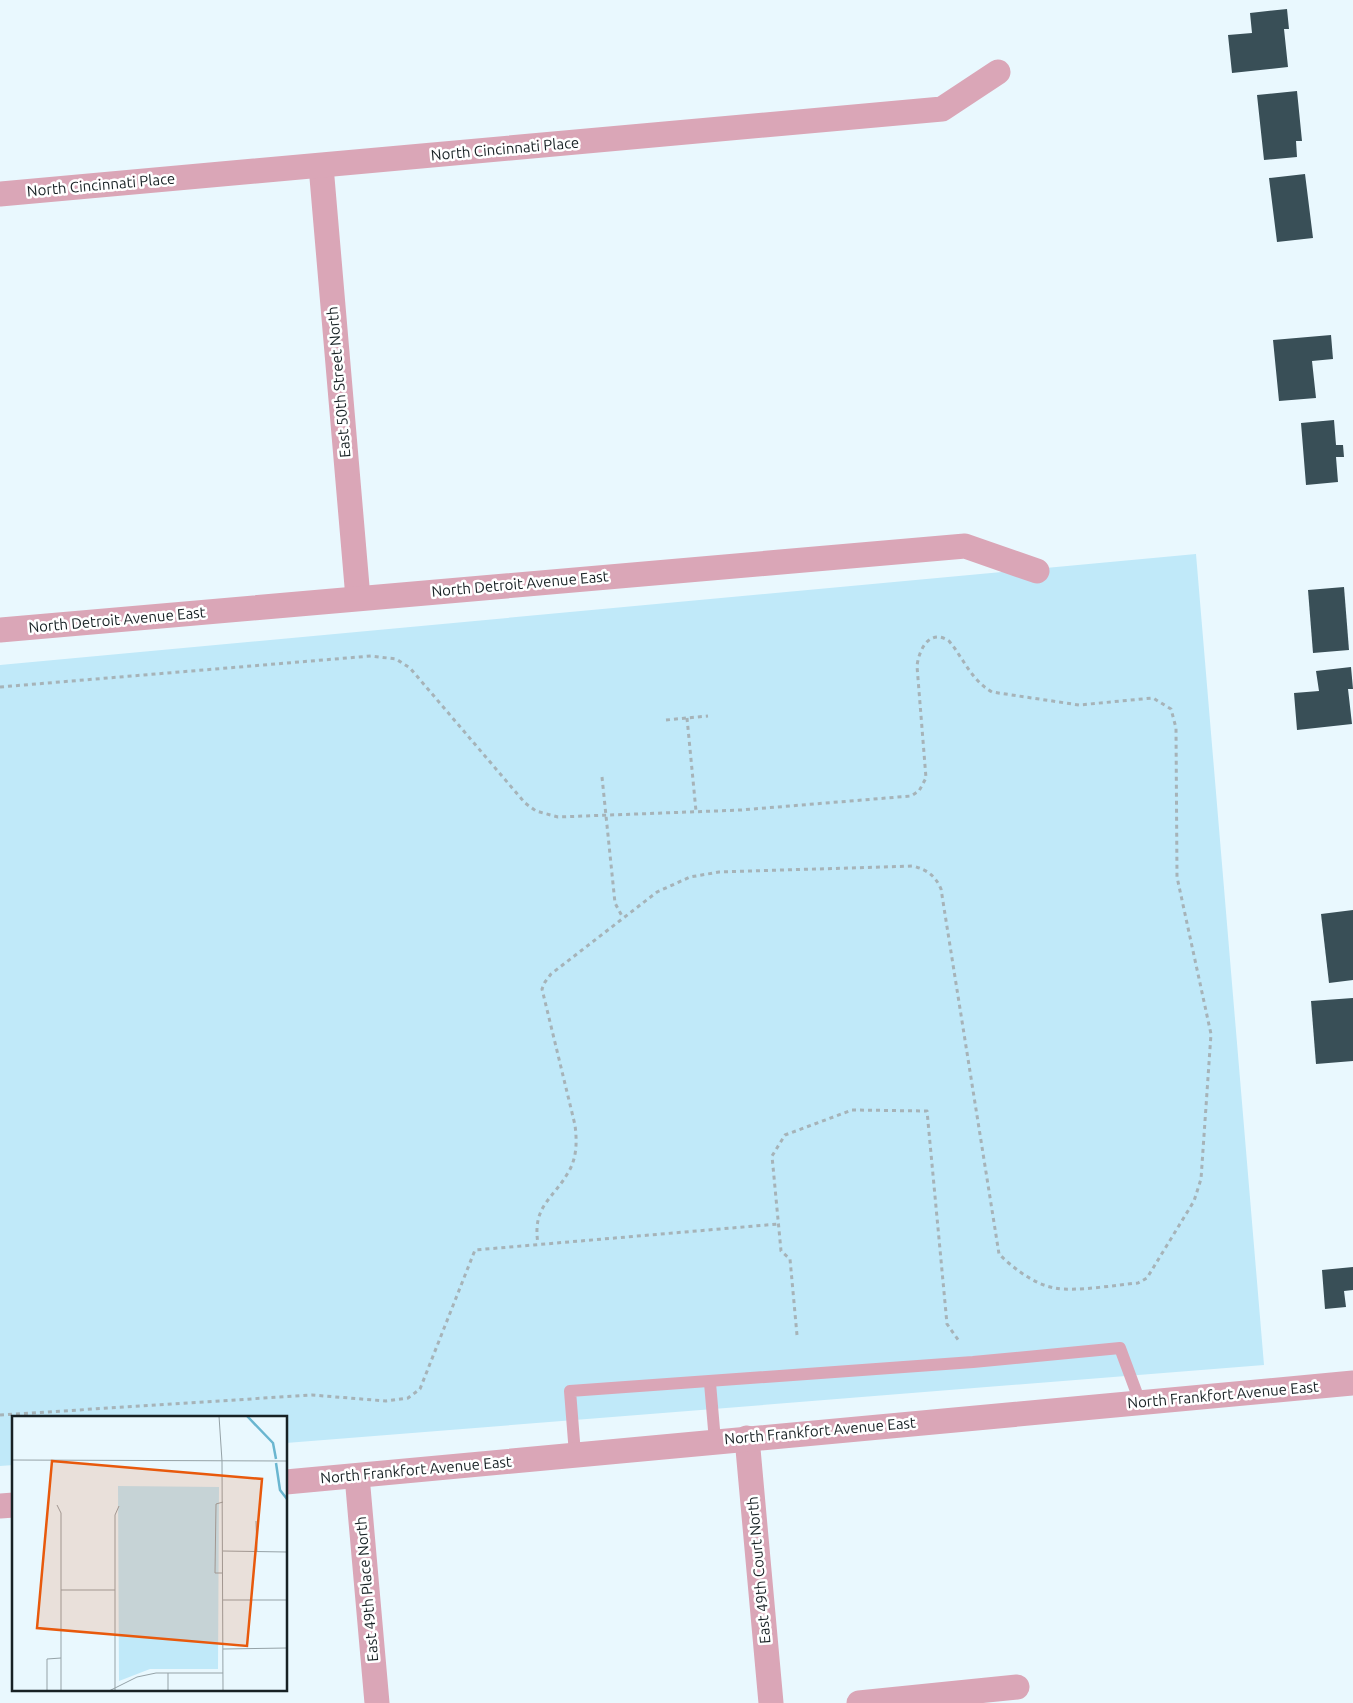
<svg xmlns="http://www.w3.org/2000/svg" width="1353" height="1703" viewBox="0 0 1353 1703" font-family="Ubuntu,sans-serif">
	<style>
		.green { fill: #c0e9f9 }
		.building { fill: #394f57 }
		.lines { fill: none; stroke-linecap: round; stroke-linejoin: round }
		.path { stroke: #a6b3b8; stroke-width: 3; stroke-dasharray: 4 4; stroke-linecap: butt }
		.service { stroke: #daa6b7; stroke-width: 12 }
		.minor { stroke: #daa6b7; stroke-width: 25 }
		.labels { text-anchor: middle; stroke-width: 5; stroke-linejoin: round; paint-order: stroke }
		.street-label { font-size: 15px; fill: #172124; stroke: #fff }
		.inset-river { fill: none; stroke: #6ab6d0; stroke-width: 2.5 }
		.inset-road { fill: none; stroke: #95a2a7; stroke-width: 1 }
		.view { fill: #e8590c; fill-opacity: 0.15; stroke: #e8590c; stroke-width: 2.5 }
		.inset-edge { fill: none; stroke: #172124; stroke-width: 2.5 }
	</style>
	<rect width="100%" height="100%" fill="#e9f8fe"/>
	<polygon class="green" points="1196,554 1264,1365 286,1443 286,1417 14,1417 14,1465 0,1466 0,665"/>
	<g class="building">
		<polygon points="1287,9 1289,29 1284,29 1288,67 1232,73 1228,35 1252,33 1250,13"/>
		<polygon points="1297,91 1302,141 1296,141 1297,157 1264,160 1257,95"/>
		<polygon points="1305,174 1313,238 1277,242 1269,178"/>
		<polygon points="1331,335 1333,359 1312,361 1316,398 1279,401 1273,340"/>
		<polygon points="1334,420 1336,445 1343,445 1344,457 1336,457 1338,482 1306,485 1301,423"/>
		<polygon points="1344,587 1349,650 1313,653 1308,590"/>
		<polygon points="1351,667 1353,689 1348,689 1352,724 1297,730 1294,693 1319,691 1316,671"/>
		<polygon points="1353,910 1353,980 1329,983 1321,914"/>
		<polygon points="1353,998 1353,1061 1316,1064 1311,1001"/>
		<polygon points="1353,1267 1353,1290 1344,1291 1346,1307 1325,1309 1322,1270"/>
	</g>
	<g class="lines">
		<g class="path">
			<path d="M0,687L371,656L396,659L410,668L525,803L536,811L558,817L741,810L911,796L919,791L926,778L917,666C919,649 930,628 949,641C964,659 971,680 992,692L1079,705L1153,698L1171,709L1176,728L1177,877L1211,1034L1201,1179L1194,1201L1147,1278L1138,1283C1116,1285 1074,1292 1055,1288C1035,1285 1013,1268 999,1254L941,889C935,875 927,870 913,866L719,872L690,877L657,892L551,974L545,982L542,989L575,1125C577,1141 577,1157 569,1171C553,1200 532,1205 538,1244"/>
			<polyline points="687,718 696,811"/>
			<polyline points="666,720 708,716"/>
			<polyline points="602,777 615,903 623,918"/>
			<polyline points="797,1335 790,1259 781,1251 772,1156 785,1135 852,1110 927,1111 947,1324 959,1341"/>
			<polyline points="0,1415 312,1395 386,1401 408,1398 420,1389 475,1250 778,1224"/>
		</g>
		<g class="service">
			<polyline points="710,1383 715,1441"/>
			<polyline points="575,1454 570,1391 973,1362 1120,1348 1140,1402"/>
		</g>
		<g class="minor">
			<polyline points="321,166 358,598"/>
			<polyline points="0,194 942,109 998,72"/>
			<polyline points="0,630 965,546 1037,571"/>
			<polyline points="747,1438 771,1703"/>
			<polyline points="357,1476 377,1703"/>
			<polyline points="286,1482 1353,1383"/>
			<polyline points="0,1506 14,1505"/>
			<polyline points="859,1703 1017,1687"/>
		</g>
	</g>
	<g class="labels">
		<g class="street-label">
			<text transform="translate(505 149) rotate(-5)" y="5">North Cincinnati Place</text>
			<text transform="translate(101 185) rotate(-5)" y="5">North Cincinnati Place</text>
			<text transform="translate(339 382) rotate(-95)" y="5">East 50th Street North</text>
			<text transform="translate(520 584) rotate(-5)" y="5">North Detroit Avenue East</text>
			<text transform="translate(117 620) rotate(-5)" y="5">North Detroit Avenue East</text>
			<text transform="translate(1223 1395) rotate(-5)" y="5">North Frankfort Avenue East</text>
			<text transform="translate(820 1431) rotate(-5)" y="5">North Frankfort Avenue East</text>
			<text transform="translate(416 1470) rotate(-5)" y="5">North Frankfort Avenue East</text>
			<text transform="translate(759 1570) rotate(-95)" y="5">East 49th Court North</text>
			<text transform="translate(367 1589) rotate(-95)" y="5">East 49th Place North</text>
		</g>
	</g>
	<g transform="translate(12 1416)">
		<rect width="275" height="275" fill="#e9f8fe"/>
		<path d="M106,70L207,71L206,253H138L107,265Z" fill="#c0e9f9"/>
		<path class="inset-river" d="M235,0L261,27L264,43M264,47L268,74L275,83"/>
		<path class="inset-road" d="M207,0L210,45L211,275M0,44L275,45M211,86L204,88L203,157H211M45,89L49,97V275M244,105L245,135M211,135L275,136M49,174H103M211,184H275M211,233L275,232M156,257V275M35,275V243L49,242M97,275L125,261L144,257H211M103,275V99L107,90"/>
		<path class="view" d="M40,45L250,63L235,230L25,212Z"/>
		<rect width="275" height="275" class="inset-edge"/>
	</g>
</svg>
